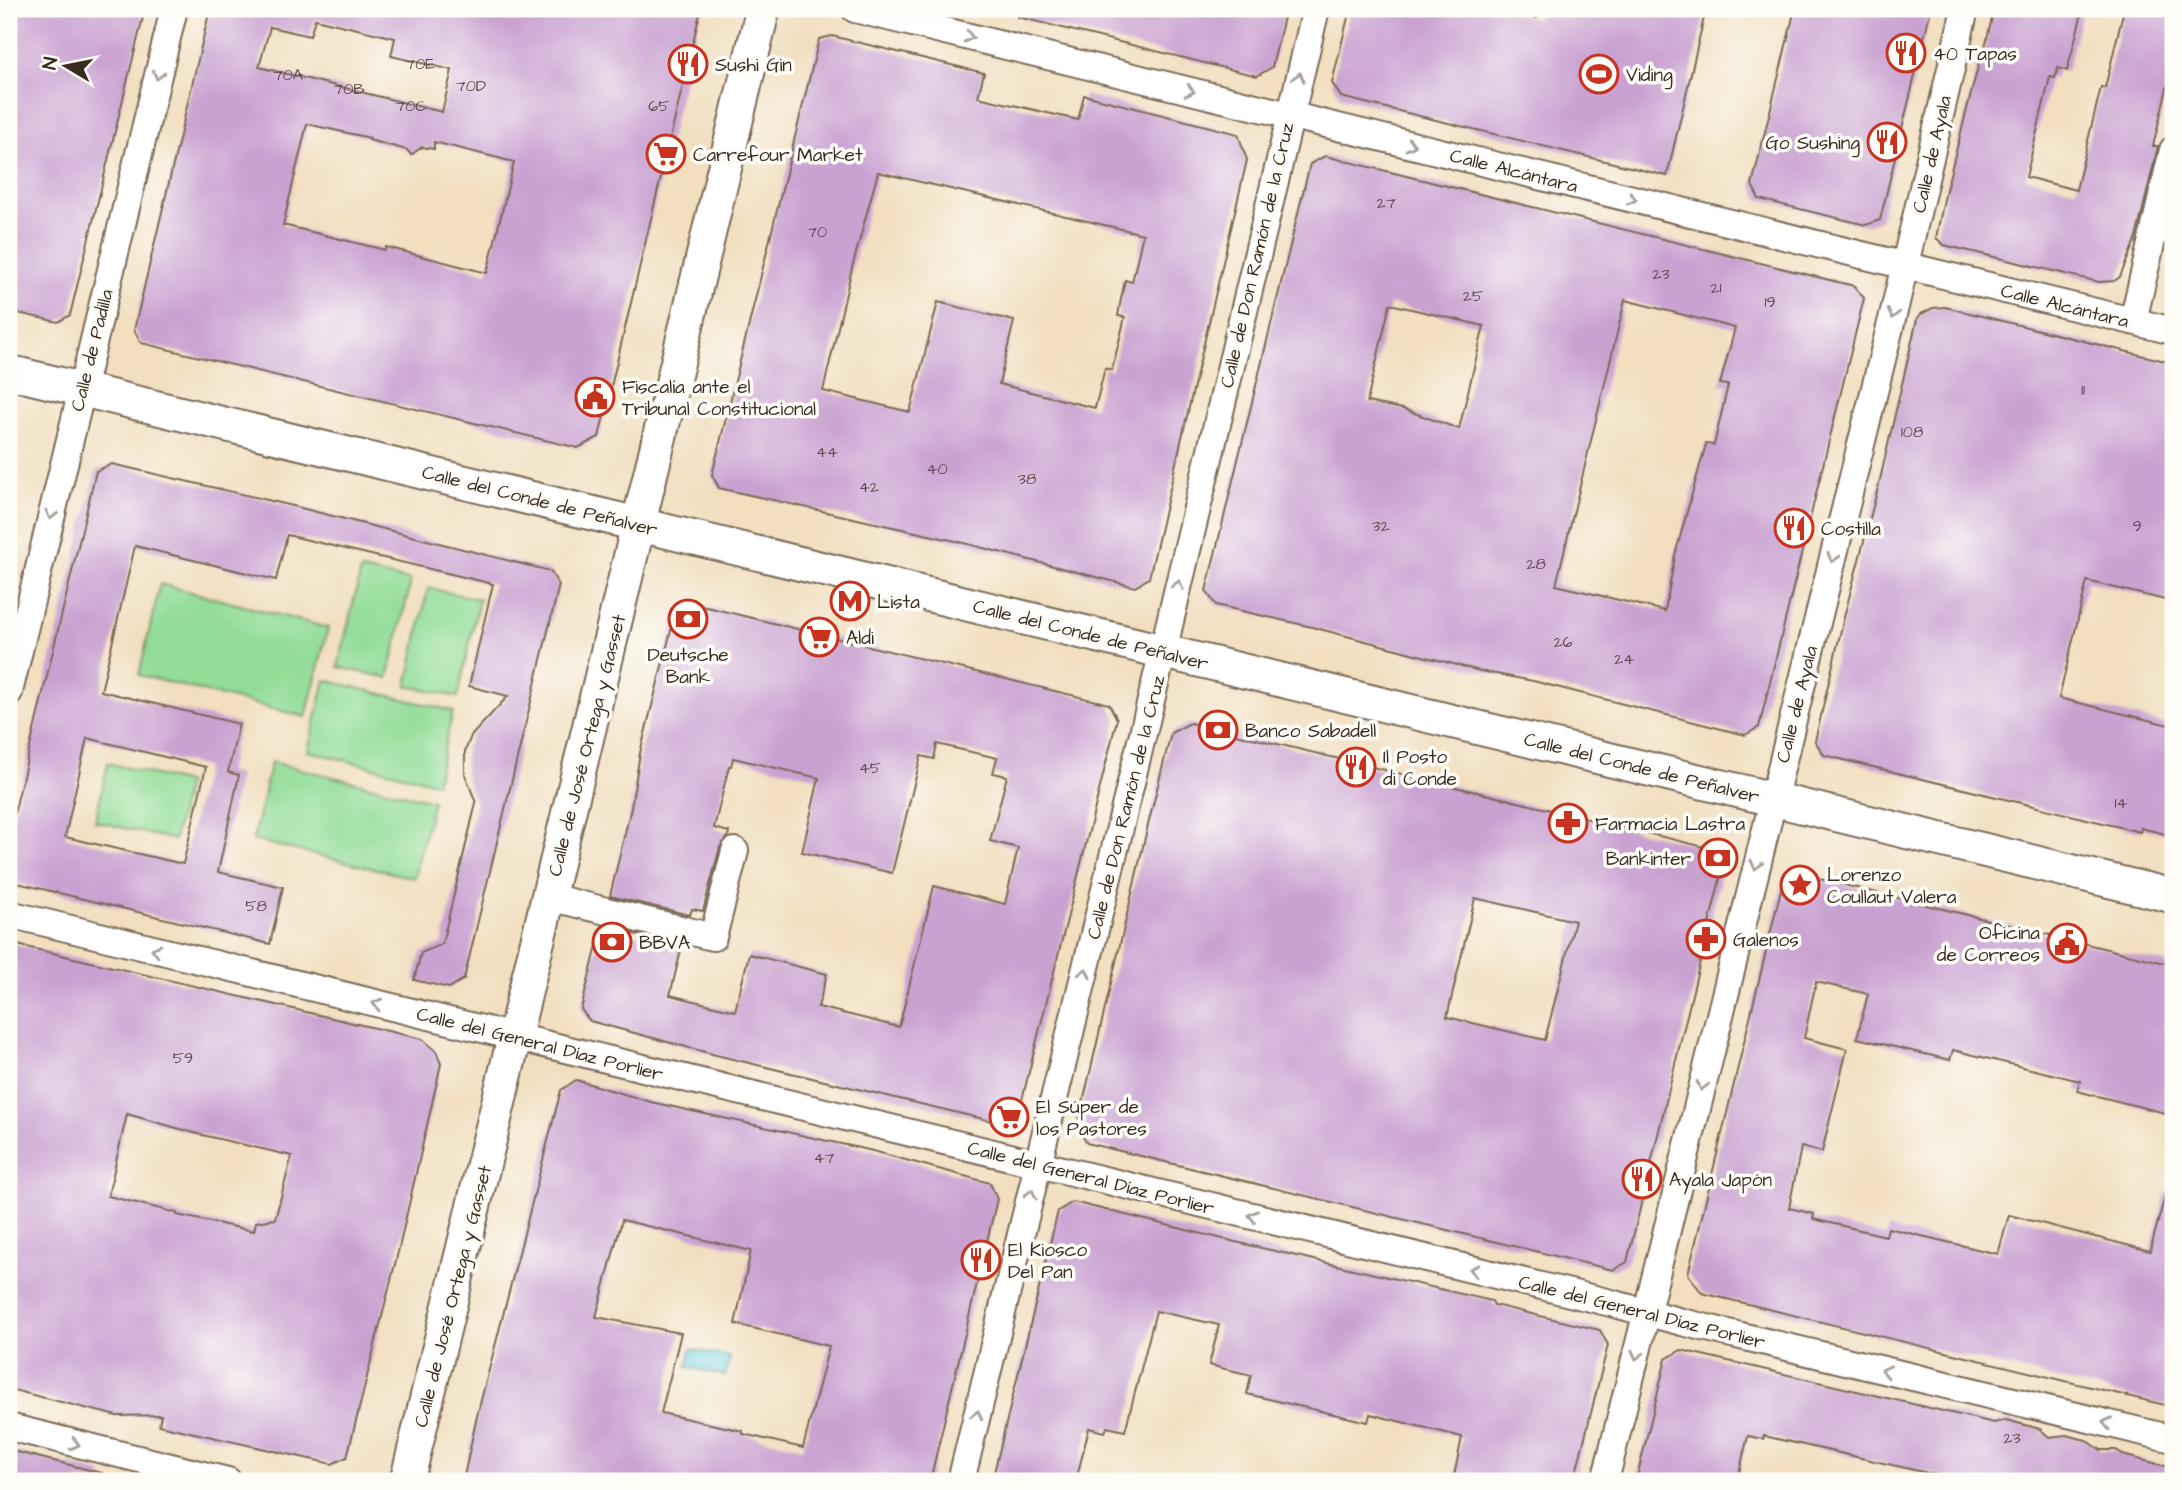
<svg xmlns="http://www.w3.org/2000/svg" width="2182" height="1490" viewBox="0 0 2182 1490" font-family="'Architects Daughter',sans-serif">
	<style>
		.green { fill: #93dd98; stroke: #67845b; stroke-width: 2 }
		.water { fill: #5ec8d9; stroke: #4c797c; stroke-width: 2 }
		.building { fill: #c9a2d1; fill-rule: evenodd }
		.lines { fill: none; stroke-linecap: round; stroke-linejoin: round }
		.minor-casing { stroke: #7b6957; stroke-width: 30 }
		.tertiary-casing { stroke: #7b6957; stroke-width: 37 }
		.minor { stroke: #fff; stroke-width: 26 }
		.tertiary { stroke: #fff; stroke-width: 33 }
		.oneway { stroke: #a79f9a }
		.labels { text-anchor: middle; stroke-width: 7; stroke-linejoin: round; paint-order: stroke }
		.number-label { font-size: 16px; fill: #5e484b }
		.poi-label { font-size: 19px; fill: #3b2a1e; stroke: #fdfcf7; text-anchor: start }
		.street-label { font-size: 19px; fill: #3b2a1e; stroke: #fdfcf7 }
	</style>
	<rect width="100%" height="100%" fill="#fdfcf7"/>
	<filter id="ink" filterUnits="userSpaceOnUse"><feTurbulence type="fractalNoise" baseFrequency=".0143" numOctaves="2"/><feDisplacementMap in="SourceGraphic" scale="14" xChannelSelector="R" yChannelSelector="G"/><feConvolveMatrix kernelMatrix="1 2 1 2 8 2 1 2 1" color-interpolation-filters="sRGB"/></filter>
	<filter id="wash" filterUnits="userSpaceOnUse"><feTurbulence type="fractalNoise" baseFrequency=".00686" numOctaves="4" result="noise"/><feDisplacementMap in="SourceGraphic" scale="28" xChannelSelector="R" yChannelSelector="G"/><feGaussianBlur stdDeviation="1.57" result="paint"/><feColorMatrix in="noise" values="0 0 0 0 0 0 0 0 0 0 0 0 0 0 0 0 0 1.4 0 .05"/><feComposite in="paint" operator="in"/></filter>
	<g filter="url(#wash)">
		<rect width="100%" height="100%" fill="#f1dfc0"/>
		<g class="green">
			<polygon points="361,570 411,581 388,678 338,667"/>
			<polygon points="160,584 328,628 306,717 139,675"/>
			<polygon points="428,588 479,599 458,697 407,686"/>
			<polygon points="325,680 453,711 436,783 308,751"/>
			<polygon points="271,762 433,801 414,878 253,840"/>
			<polygon points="108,763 187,783 174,840 95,821"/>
		</g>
		<polygon class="water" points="691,1349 730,1357 725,1376 687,1367"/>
		<g id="blocks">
			<g class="building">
				<polygon points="9,9 145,9 70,315 58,322 9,311"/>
				<path d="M210,9H701L599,437L578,448L141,343L134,330ZM315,19L395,38L391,56L452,70L442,112L259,67L270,27L310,36ZM307,124L370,138L369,140L407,150L411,155L422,147L434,149V142L514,162L487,273L386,247L385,250L283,225Z"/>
				<polygon points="1019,9 1120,9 1143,14 1144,9 1286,9 1272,67 1257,76 1018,17"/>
				<polygon points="1350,9 1498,9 1537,18 1543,9 1706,9 1667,176 1341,97 1332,83"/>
				<polygon points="1795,9 1931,9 1880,220 1866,225 1759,199 1752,185"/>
				<polygon points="1994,9 2059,9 2082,13 2067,71 2058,68 2055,78 2050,77 2026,177 2076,190 2101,87 2105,88 2124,9 2173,9 2173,63 2153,146 2158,146 2136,238 2120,277 2114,281 2099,282 1944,245 1936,238 1946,190 1980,59 1982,60"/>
				<path d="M832,36L984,73L978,97L1078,120L1084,95L1238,134L1247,160L1149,578L1135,587L960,542L719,488L712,475L819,39ZM878,172L1143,234L1132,282L1125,280L1120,304L1118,316L1125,317L1112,370L1105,368L1095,408L999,384L1014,321L938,302L910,412L823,391L852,268Z"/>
				<path d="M1325,156L1854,286L1864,298L1759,727L1745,735L1533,681L1480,671L1312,627L1216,605L1206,591L1310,164ZM1625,300L1735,328L1720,384L1728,385L1714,445L1706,444L1675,555L1665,611L1556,585ZM1390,304L1484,326L1459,429L1403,409L1367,402Z"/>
				<polygon points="1945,307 2173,363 2173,602 2087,581 2059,698 2173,726 2173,836 2141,828 2140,832 1824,755 1815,741 1845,613 1879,484 1917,319 1921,314 1933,308"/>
				<path d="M112,464L293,506L550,571L559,585L464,979L449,988L414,980L421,953L442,944L476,803L465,774V751L471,736L508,696L469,686L493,584L287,535L276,580L135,546L101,691L239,724L228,772L239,775L218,872L283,887L270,944L9,881V835L96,471ZM87,738L206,767L183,864L65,837Z"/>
				<polygon points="690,603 1109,704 1117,719 1018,1116 1004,1124 716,1055 590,1021 585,1015 581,1009 602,926 682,946 670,995 735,1011 749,954 827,974 818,1007 899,1027 934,886 1005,904 1018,848 990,841 1007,776 993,773 997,758 937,744 934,759 921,756 892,873 802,852 819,778 733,758 731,766 729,766 714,828 729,832 728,837 720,847 703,911 692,909 690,915 610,896 631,808 640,753 676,611"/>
				<path d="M1190,723L1713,849L1723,867L1627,1262L1613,1270L1087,1143L1077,1128L1148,825L1171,733ZM1475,898L1575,921L1545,1040L1447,1017Z"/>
				<polygon points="1795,873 2173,965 2173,1115 2077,1091 2080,1081 1953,1050 1950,1060 1857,1038 1868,994 1816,982 1804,1038 1847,1049 1822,1152 1801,1147 1789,1208 1814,1214 1813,1219 1886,1236 1888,1228 1998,1254 2009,1215 2150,1251 2166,1192 2173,1193 2173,1407 1702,1293 1688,1274 1783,881"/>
				<path d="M9,943L422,1039L436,1051L441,1064L399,1248L347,1457L332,1464L159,1425L161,1415L117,1416L9,1389ZM127,1114L198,1134L292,1156L275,1219L256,1222L254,1231L177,1215V1213L108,1196Z"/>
				<path d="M576,1080L651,1102L873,1151L990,1183L997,1199L930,1481H463L477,1416L561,1090ZM622,1220L751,1251L735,1324L829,1346L803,1448L743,1434V1431L661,1413L681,1333L596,1317Z"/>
				<polygon points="1073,1202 1227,1240 1492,1301 1494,1305 1600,1330 1608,1345 1574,1481 1453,1481 1462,1437 1370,1414 1368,1422 1247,1394 1251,1375 1209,1365 1219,1325 1156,1311 1125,1431 1107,1427 1105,1432 1089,1428 1076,1481 992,1481 1058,1211"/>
				<polygon points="1681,1350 1994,1423 2006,1420 2040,1429 2049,1437 2066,1435 2086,1440 2101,1450 2116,1450 2126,1456 2173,1468 2173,1481 2046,1481 2031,1478 2025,1481 1963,1481 1764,1436 1763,1439 1748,1436 1737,1481 1636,1481 1666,1359"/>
				<polygon points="9,1450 102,1473 101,1481 9,1481"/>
			</g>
		</g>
	</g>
	<g filter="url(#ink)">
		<use href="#blocks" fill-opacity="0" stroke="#7b6957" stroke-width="2"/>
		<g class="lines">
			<defs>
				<g id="minor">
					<polyline points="855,9 2173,331"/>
					<polyline points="2133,321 2173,150"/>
					<polyline points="9,692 174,9"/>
					<polyline points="549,897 713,937 735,851"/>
					<polyline points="9,914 1611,1303 1682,1322 2173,1439"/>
					<polyline points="9,1427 228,1481"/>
					<polyline points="961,1481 1163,651 1316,9"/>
					<polyline points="1605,1481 1895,307 1965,9"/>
				</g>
				<g id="tertiary">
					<polyline points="9,372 2173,896"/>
					<polyline points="407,1481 763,9"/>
				</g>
			</defs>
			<use href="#minor" class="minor-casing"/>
			<use href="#tertiary" class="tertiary-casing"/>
			<use href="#minor" class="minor"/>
			<use href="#tertiary" class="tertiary"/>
		</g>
		<defs><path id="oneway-chevron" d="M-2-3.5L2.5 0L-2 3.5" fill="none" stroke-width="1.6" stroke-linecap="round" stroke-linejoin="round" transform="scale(1.75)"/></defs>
		<g class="oneway">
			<use href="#oneway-chevron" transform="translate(969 37) rotate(14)"/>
			<use href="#oneway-chevron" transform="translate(158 75) rotate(104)"/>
			<use href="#oneway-chevron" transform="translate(1299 77) rotate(-76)"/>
			<use href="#oneway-chevron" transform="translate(1190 91) rotate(14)"/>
			<use href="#oneway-chevron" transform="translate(1411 145) rotate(14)"/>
			<use href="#oneway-chevron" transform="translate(1632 199) rotate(14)"/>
			<use href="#oneway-chevron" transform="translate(1893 314) rotate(104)"/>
			<use href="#oneway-chevron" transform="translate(51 515) rotate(104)"/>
			<use href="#oneway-chevron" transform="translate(1833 558) rotate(104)"/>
			<use href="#oneway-chevron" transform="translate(1178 585) rotate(-77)"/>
			<use href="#oneway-chevron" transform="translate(1756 865) rotate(104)"/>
			<use href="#oneway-chevron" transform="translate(156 950) rotate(-166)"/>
			<use href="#oneway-chevron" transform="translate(1085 973) rotate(-76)"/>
			<use href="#oneway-chevron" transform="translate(377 1004) rotate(-166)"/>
			<use href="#oneway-chevron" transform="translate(1702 1086) rotate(104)"/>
			<use href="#oneway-chevron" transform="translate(1031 1194) rotate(-76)"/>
			<use href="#oneway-chevron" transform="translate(1253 1216) rotate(-166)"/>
			<use href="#oneway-chevron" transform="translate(1474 1270) rotate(-166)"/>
			<use href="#oneway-chevron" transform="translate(1637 1355) rotate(104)"/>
			<use href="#oneway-chevron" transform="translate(1886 1371) rotate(-167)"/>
			<use href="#oneway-chevron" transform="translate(977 1415) rotate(-76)"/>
			<use href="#oneway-chevron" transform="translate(2107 1423) rotate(-167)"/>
			<use href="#oneway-chevron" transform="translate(75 1444) rotate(14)"/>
		</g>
	</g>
	<defs>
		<symbol id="restaurant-ring" viewBox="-11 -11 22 22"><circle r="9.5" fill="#fdfcf7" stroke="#c8321e" stroke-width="1.5"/><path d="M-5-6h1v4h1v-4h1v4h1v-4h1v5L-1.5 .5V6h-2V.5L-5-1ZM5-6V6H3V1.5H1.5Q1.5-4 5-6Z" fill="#c8321e"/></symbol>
		<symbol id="stadium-ring" viewBox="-11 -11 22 22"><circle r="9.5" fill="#fdfcf7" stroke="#c8321e" stroke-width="1.5"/><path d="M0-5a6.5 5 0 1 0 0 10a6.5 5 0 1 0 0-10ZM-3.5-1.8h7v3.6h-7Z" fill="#c8321e"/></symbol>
		<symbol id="supermarket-ring" viewBox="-11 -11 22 22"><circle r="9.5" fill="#fdfcf7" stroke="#c8321e" stroke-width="1.5"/><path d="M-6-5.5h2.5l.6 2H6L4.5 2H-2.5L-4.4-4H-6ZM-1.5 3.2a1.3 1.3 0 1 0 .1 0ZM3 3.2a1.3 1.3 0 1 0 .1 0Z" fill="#c8321e"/></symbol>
		<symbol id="civic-ring" viewBox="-11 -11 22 22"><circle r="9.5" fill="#fdfcf7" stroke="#c8321e" stroke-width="1.5"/><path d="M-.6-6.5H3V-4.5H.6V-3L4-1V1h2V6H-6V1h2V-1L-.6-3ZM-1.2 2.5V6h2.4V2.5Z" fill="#c8321e"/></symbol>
		<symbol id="metro-ring" viewBox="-11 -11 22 22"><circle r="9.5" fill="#fdfcf7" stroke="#c8321e" stroke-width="1.5"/><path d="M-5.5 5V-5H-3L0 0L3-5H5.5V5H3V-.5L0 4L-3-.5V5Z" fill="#c8321e"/></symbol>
		<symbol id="bank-ring" viewBox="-11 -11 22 22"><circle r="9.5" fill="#fdfcf7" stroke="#c8321e" stroke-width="1.5"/><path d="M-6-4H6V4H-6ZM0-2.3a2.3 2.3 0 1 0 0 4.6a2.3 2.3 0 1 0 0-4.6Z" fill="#c8321e"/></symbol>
		<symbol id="pharmacy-ring" viewBox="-11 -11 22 22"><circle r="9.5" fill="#fdfcf7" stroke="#c8321e" stroke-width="1.5"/><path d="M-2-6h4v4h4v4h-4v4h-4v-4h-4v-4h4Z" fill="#c8321e"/></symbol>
		<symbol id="sight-ring" viewBox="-11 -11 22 22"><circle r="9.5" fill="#fdfcf7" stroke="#c8321e" stroke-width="1.5"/><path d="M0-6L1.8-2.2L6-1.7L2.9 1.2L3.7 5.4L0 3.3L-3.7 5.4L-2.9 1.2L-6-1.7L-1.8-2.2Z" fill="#c8321e"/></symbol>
	</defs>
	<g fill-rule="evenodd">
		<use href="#restaurant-ring" x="1884" y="31" width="44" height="44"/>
		<use href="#restaurant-ring" x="666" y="42" width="44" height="44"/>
		<use href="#stadium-ring" x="1577" y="52" width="44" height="44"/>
		<use href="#restaurant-ring" x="1865" y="120" width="44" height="44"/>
		<use href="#supermarket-ring" x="644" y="132" width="44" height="44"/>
		<use href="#civic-ring" x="573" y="375" width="44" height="44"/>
		<use href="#restaurant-ring" x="1772" y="506" width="44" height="44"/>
		<use href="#metro-ring" x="828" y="579" width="44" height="44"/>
		<use href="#bank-ring" x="666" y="597" width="44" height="44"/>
		<use href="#supermarket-ring" x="797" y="615" width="44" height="44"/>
		<use href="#bank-ring" x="1196" y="708" width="44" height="44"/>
		<use href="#restaurant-ring" x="1334" y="745" width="44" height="44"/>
		<use href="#pharmacy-ring" x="1546" y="801" width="44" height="44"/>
		<use href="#bank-ring" x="1696" y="836" width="44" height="44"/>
		<use href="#sight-ring" x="1778" y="863" width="44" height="44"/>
		<use href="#pharmacy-ring" x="1684" y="917" width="44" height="44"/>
		<use href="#bank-ring" x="590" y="920" width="44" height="44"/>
		<use href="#civic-ring" x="2045" y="921" width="44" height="44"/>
		<use href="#supermarket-ring" x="987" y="1095" width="44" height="44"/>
		<use href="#restaurant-ring" x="1620" y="1157" width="44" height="44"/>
		<use href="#restaurant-ring" x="959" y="1238" width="44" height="44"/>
	</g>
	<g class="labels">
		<g class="number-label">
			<text x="420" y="69">70E</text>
			<text x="288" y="80">70A</text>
			<text x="471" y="91">70D</text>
			<text x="349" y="94">70B</text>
			<text x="411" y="111">70C</text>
			<text x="659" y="111">65</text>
			<text x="1386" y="208">27</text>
			<text x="817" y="237">70</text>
			<text x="1661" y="279">23</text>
			<text x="1716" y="293">21</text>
			<text x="1473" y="301">25</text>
			<text x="1770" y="307">19</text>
			<text x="2083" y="395">11</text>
			<text x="1912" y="437">108</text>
			<text x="827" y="457">44</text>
			<text x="937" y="474">40</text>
			<text x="1027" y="484">38</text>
			<text x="869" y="492">42</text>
			<text x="1381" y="531">32</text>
			<text x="2137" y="531">9</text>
			<text x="1536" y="569">28</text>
			<text x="1563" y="647">26</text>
			<text x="1624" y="664">24</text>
			<text x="870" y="773">45</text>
			<text x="2121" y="808">14</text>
			<text x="256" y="911">58</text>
			<text x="183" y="1063">59</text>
			<text x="824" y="1163">47</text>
			<text x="2012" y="1443">23</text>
		</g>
		<g class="poi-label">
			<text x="1933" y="60">40 Tapas</text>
			<text x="715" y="71">Sushi Gin</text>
			<text x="1626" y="81">Viding</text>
			<text x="1860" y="149" text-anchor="end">Go Sushing</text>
			<text x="693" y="161">Carrefour Market</text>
			<text x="622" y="393">Fiscalía ante el<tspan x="622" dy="22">Tribunal Constitucional</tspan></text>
			<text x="1821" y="535">Costilla</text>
			<text x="877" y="608">Lista</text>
			<text x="846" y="644">Aldi</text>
			<text x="688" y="661" text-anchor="middle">Deutsche<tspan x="688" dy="22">Bank</tspan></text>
			<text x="1245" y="737">Banco Sabadell</text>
			<text x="1383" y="763">Il Posto<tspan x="1383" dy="22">di Conde</tspan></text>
			<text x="1595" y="830">Farmacia Lastra</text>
			<text x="1691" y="865" text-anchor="end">Bankinter</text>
			<text x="1827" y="881">Lorenzo<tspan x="1827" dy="22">Coullaut Valera</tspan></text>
			<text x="2040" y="939" text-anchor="end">Oficina<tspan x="2040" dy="22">de Correos</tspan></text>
			<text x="1733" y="946">Galenos</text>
			<text x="639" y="949">BBVA</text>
			<text x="1036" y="1113">El Súper de<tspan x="1036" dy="22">los Pastores</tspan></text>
			<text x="1669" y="1186">Ayala Japón</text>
			<text x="1008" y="1256">El Kiosco<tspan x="1008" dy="22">Del Pan</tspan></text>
		</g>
		<g class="street-label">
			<text transform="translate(1931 154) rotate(-77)" y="7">Calle de Ayala</text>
			<text transform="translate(1514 170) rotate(14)" y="7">Calle Alcántara</text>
			<text transform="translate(1256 255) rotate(-77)" y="7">Calle de Don Ramón de la Cruz</text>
			<text transform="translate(2065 305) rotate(14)" y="7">Calle Alcántara</text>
			<text transform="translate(91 350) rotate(-76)" y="7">Calle de Padilla</text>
			<text transform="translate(540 500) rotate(14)" y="7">Calle del Conde de Peñalver</text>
			<text transform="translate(1091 634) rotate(14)" y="7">Calle del Conde de Peñalver</text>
			<text transform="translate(1796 704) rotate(-76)" y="7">Calle de Ayala</text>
			<text transform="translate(586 745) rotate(-76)" y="7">Calle de José Ortega y Gasset</text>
			<text transform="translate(1642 767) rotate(14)" y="7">Calle del Conde de Peñalver</text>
			<text transform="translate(1125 807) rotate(-76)" y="7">Calle de Don Ramón de la Cruz</text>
			<text transform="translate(540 1043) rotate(14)" y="7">Calle del General Díaz Porlier</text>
			<text transform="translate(1091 1177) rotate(14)" y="7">Calle del General Díaz Porlier</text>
			<text transform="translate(452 1296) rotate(-76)" y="7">Calle de José Ortega y Gasset</text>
			<text transform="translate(1642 1311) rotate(14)" y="7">Calle del General Díaz Porlier</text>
		</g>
	</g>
	<rect width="2182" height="1490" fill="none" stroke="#fdfcf7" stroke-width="35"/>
	<g transform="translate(66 66) rotate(280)" stroke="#fdfcf7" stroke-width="5" paint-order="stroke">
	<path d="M0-5L12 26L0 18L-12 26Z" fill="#3b2a1e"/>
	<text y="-10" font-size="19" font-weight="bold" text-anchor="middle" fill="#3b2a1e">N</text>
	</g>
</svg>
